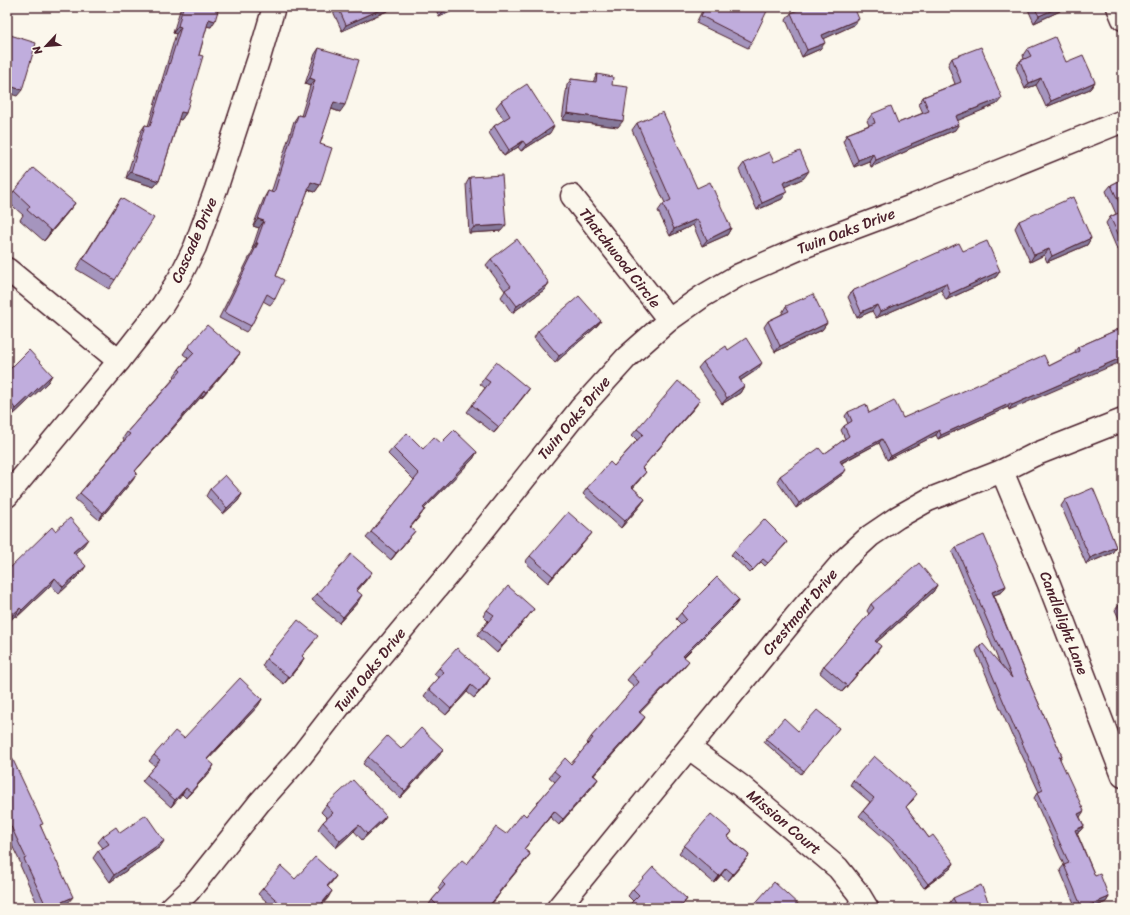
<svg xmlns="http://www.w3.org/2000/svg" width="1130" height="915" viewBox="0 0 1130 915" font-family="Sriracha,sans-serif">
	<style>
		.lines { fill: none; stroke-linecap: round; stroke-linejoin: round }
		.minor-casing { stroke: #4a1f2b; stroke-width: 25 }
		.minor { stroke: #fbf7ec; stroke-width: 22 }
		.wall { fill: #a595be; stroke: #4a1f2b }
		.shaded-wall { fill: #86799b; stroke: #4a1f2b }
		.building { fill: #c0addd; stroke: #4a1f2b }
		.labels { text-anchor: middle; stroke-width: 3; stroke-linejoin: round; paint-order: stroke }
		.street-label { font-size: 15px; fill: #4a1f2b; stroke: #fbf7ec }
	</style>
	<rect width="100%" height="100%" fill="#fbf7ec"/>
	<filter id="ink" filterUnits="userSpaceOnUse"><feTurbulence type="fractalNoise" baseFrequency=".025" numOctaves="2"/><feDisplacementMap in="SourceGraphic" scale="8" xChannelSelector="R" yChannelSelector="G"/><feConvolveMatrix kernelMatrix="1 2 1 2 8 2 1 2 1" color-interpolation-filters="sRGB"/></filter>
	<g filter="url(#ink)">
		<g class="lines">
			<defs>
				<g id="minor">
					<polyline points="1118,7 1123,19"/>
					<polyline points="572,196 669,320"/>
					<polyline points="7,269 119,361"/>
					<polyline points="1002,471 1049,584 1123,776"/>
					<polyline points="7,496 119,361 162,306 180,277 195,247 216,189 259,58 274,7"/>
					<polyline points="689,748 741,786 838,868 858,893 867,908"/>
					<polyline points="171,908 189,891 259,803 301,756 352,690 455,566 580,409 627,357 669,320 703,296 739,275 803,247 915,205 1123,121"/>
					<polyline points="558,908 796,616 845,559 870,536 898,517 928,500 1002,471 1034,455 1123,420"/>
				</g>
			</defs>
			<use href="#minor" class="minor-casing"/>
			<use href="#minor" class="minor"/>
		</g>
		<g class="wall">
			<polygon points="181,7 219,7 211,27 207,26 199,55 186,113 181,120 179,119 159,181 154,187 126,178 141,131 145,125 148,126 176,34 173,33"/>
			<polygon points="331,7 396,7 342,31"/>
			<polygon points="435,7 461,7 439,17"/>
			<polygon points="704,7 759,7 752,42 748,48 696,23"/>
			<polygon points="1027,7 1063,7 1060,11 1034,23"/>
			<polygon points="791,13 854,25 823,39 820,49 802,57 786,20"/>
			<polygon points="319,48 340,112 331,109 320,144 320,185 315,192 308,190 276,276 275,299 270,305 263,301 251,326 246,332 219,318 253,250 252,249 259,228 253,226 264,198 268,191 271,193 294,121 298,115 301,116 310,86 305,84 315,54"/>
			<polygon points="1027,49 1066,62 1095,82 1090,89 1046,107 1036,85 1025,89 1016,67 1020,61 1024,59 1023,55"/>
			<polygon points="952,58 997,104 958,120 955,130 909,149 907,151 871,167 869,161 854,167 843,141 847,134 869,125 867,121 872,114 898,123 923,113 919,104 923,97 955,84 948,65"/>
			<polygon points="597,74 612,85 618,127 562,120 567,85 571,79 593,82"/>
			<polygon points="501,101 550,133 521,151 518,147 504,156 489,133 494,126 504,120 496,107"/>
			<polygon points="637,123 697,188 731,228 727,235 702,246 693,225 670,236 658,211 663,204 665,203 632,130"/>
			<polygon points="774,162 804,178 784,187 782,199 757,210 739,170 744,163"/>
			<polygon points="470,177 501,231 469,233 466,184"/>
			<polygon points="1123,179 1123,246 1117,249 1106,223 1110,217 1116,214 1106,191 1111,185"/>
			<polygon points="14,191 75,203 68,212 44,241 20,220 23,215 7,201"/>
			<polygon points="121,198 115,280 109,289 76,269 115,207"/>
			<polygon points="1019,221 1091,238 1087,245 1047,262 1044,255 1030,262 1015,228"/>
			<polygon points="963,251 1000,271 996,277 946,300 941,290 876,318 872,311 857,318 848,297 852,291"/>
			<polygon points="491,259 549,283 544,290 512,313 501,297 505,291 486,265"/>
			<polygon points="786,306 827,323 822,330 775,352 764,327 768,321 782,314 782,313"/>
			<polygon points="601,321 596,327 555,363 534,338 538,331"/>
			<polygon points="1121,328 1009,410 1008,407 938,439 936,435 887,460 879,443 842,463 843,474 796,508 777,481 780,476 824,454 845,439 841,430 844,426 848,424 845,416 848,412 869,413 903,418 1049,366 1075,353 1075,351 1078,347"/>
			<polygon points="188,347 240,353 235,360 201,399 200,398 135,471 137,473 133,480 99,520 75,499 80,493 124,440 123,438 127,432 175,377 174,376 179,369 188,358 183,354"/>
			<polygon points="728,350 758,369 740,381 744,386 740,393 722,404 698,368 703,362"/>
			<polygon points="7,372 52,375 48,382 12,416 7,411"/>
			<polygon points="484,378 529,389 494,433 467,412 485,388 480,384"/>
			<polygon points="700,400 695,407 642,468 641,478 633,488 645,499 640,506 621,528 583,494 587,488 614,466 637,440 632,435 637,429"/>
			<polygon points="441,443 477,452 473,459 424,509 425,509 420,516 411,527 410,537 391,560 366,538 371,532 414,480 388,454 393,448 423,449"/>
			<polygon points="210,489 242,494 238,501 223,514 206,496"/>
			<polygon points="1065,500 1107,525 1116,547 1112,553 1086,564 1061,506"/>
			<polygon points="55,531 84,545 75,553 82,572 59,594 51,585 17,617 16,615 7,623 7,571"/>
			<polygon points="587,539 548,583 525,562 530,556"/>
			<polygon points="787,542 785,545 765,566 761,562 750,573 731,555 734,551"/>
			<polygon points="956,547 1006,586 1002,592 994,595 1031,686 1062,756 1060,759 1080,817 1084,826 1080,831 1077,833 1095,876 1109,897 1106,902 1092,908 1076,908 1060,870 1064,865 1034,798 1037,793 1039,792 1013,736 1012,736 976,651 980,646 1000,664 952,552"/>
			<polygon points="367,579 357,591 358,602 339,623 312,600 317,594"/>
			<polygon points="937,585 933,592 877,642 877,652 842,692 820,673 824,666 869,614 867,611 871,604"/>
			<polygon points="1123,603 1123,627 1115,610 1119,605"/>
			<polygon points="735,606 684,657 684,667 640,712 641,723 594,775 598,779 594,785 559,825 550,817 524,849 530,854 499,893 496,899 488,908 429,908 428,906 432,900 440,891 438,888 442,882 506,834 526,816 555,782 549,777 554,771 571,764 588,744 587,743 591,737 635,687 627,680 632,674 681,624 676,619 681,613"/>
			<polygon points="534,609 529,615 497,653 477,635 488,621 483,616 487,610"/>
			<polygon points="314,642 302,656 304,658 300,665 284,684 262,666 266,659"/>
			<polygon points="439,668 490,678 486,685 474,698 467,692 446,715 424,696 429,689 439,678 434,674"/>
			<polygon points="262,699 258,706 208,760 210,772 186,798 182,794 171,807 142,781 147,775 155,766 149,761 154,755 184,738"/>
			<polygon points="839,728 801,774 764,742 766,739 798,731"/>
			<polygon points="7,747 41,827 68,903 57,908 39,908 20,865 21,864 7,835"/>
			<polygon points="401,749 443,749 439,756 400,798 363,764 368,757"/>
			<polygon points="853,780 914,799 906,807 929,838 954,863 951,868 924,888 891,844 859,816 870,802 850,785"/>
			<polygon points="326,805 386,816 381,823 362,840 354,831 336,848 318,829 323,822 327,818 321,812"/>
			<polygon points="732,832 728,837 749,855 744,862 728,881 721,875 714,883 679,853 684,846"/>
			<polygon points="103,836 160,847 110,882 93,858 98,851 103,848 98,842"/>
			<polygon points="336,876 327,887 328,898 319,908 274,908 258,894 263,888 295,879"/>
			<polygon points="633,889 687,899 680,908 626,908 633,901 628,896"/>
			<polygon points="953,898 991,908 950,908 948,905"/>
		</g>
		<g class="shaded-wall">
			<polygon points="386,7 396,7 342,31 346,25"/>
			<polygon points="451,7 461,7 439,17 444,10"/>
			<polygon points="1059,7 1063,7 1060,11 1034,23 1039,16"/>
			<polygon points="209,19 215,21 211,27 205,26"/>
			<polygon points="859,19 854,25 817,42 822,35"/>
			<polygon points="178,26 181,27 176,34 173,33"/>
			<polygon points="825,43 820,49 802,57 807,50"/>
			<polygon points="310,78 315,80 310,86 305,84"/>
			<polygon points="1041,78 1036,85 1025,89 1029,83"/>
			<polygon points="1095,82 1090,89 1046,107 1051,101"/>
			<polygon points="7,85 22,90 17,96 7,93"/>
			<polygon points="1002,98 997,104 952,123 956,116"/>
			<polygon points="334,102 345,105 340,112 329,108"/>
			<polygon points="181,112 186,113 181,120 176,118"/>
			<polygon points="567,113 623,121 618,127 562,120"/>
			<polygon points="959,124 955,130 909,149 907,151 871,167 876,160 911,144"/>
			<polygon points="554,126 550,133 521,151 526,145"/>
			<polygon points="523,141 518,147 504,156 509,150"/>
			<polygon points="873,154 869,161 854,167 858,160"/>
			<polygon points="809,171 804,178 778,190 783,183"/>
			<polygon points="131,172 159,181 154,187 126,178"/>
			<polygon points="311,182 320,185 315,192 306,189"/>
			<polygon points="787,192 782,199 757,210 762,203"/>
			<polygon points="75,203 68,212 44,241 51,231"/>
			<polygon points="258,219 264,221 259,228 253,226"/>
			<polygon points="697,219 693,225 670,236 674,229"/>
			<polygon points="506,225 501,231 469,233 474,227"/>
			<polygon points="731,228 727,235 702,246 707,240"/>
			<polygon points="1091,238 1087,245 1047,262 1052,256"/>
			<polygon points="1122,242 1123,242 1123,246 1117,249"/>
			<polygon points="256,243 258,243 253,250 252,249"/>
			<polygon points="1049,249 1044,255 1030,262 1034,255"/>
			<polygon points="1000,271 996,277 946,300 950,294"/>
			<polygon points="549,283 544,290 512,313 517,306"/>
			<polygon points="946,283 941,290 876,318 880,312"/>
			<polygon points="877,305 872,311 857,318 861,312"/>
			<polygon points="601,321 596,327 555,363 559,356"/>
			<polygon points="827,323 822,330 775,352 780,346"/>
			<polygon points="240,353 235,360 201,399 206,392"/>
			<polygon points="1123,357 1123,361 1009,410 1012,405"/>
			<polygon points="762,363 758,369 734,385 739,378"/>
			<polygon points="52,375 48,382 12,416 16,409"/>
			<polygon points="744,386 740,393 722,404 727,398"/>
			<polygon points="529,389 525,395 494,433 499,427"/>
			<polygon points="204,391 200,398 130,477 135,471"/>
			<polygon points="700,400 695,407 637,474 642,468"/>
			<polygon points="1011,403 1008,407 938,439 941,435"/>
			<polygon points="939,430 936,435 887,460 891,456"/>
			<polygon points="882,439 879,443 837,465 840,461"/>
			<polygon points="477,452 473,459 419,514 423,508"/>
			<polygon points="846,470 843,474 796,508 799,503"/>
			<polygon points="646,472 641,478 628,494 632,487"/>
			<polygon points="137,473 133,480 99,520 103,513"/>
			<polygon points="242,494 238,501 223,514 227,508"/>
			<polygon points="645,499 640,506 621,528 625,521"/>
			<polygon points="425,509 420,516 405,533"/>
			<polygon points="415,531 410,537 391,560 396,553"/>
			<polygon points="592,533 587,539 548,583 553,576"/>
			<polygon points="88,539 84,545 69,559 73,552"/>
			<polygon points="1116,547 1112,553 1086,564 1090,558"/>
			<polygon points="86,566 82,572 59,594 63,587"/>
			<polygon points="372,572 367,579 352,597 356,590"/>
			<polygon points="55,578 51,585 17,617 22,610"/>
			<polygon points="937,585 933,592 871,647 875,641"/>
			<polygon points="1006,586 1002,592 989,597 992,592"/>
			<polygon points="362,595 358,602 339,623 343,617"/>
			<polygon points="739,600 735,606 679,662 683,656"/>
			<polygon points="20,608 16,615 7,623 7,620"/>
			<polygon points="534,609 529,615 497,653 502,646"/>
			<polygon points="881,646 877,652 842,692 847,686"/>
			<polygon points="304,658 300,665 284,684 289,677"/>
			<polygon points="689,661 684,667 635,718 639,712"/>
			<polygon points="490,678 486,685 474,698 479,692"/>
			<polygon points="471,685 467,692 446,715"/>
			<polygon points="262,699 258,706 202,765 207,759"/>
			<polygon points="645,717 641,723 589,781 593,775"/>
			<polygon points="443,749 439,756 400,798 405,791"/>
			<polygon points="214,765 210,772 186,798 191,792"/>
			<polygon points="598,779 594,785 559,825 563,819"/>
			<polygon points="186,788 182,794 171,807 175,800"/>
			<polygon points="554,811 550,817 519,855 524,849"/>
			<polygon points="1084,811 1080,817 1075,819 1078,814"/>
			<polygon points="386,816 381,823 362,840 367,834"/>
			<polygon points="359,825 354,831 336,848 340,841"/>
			<polygon points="1084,826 1080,831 1072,835 1075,830"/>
			<polygon points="164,841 160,847 110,882 114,875"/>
			<polygon points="530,854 526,860 495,898 499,892"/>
			<polygon points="749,855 744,862 728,881 733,874"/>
			<polygon points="954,863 951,868 924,888 928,884"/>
			<polygon points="726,868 721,875 714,883 719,876"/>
			<polygon points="336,876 332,882 322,893 327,886"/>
			<polygon points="332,891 328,898 319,908 318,908"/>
			<polygon points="500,893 496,899 488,908 487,908"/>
			<polygon points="73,897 68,903 57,908 48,908"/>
			<polygon points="1109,897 1106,902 1092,908 1083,908"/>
			<polygon points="687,899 680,908 679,908"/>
		</g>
		<g class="building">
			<polygon points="183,7 219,7 215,21 209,19 199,55 203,56 186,113 181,112 159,181 131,172 145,125 150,126 181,27 178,26"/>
			<polygon points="338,7 386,7 346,25"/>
			<polygon points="442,7 451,7 444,10"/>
			<polygon points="705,7 759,7 767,11 752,42 701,16"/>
			<polygon points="805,7 854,7 859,19 822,35 825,43 807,50 791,13"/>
			<polygon points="1034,7 1059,7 1039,16"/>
			<polygon points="7,34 36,43 22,90 7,85"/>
			<polygon points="1055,37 1066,62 1083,55 1095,82 1051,101 1041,78 1029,83 1020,61 1031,56 1027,49"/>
			<polygon points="981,47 1002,98 956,116 959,124 911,144 912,145 876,160 873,154 858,160 847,134 875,123 872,114 891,106 898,123 929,111 923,97 961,82 952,58"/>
			<polygon points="319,48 359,60 345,105 334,102 320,144 332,148 320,185 311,182 276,276 284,280 275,299 267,294 251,326 224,312 258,243 256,243 264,221 258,219 268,191 274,193 298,115 303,116 315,80 310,78"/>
			<polygon points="597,74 613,77 612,85 628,87 623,121 567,113 571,79 596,82"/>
			<polygon points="527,84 554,126 526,145 523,141 509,150 494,126 510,116 501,101"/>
			<polygon points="663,112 697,188 710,182 731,228 707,240 697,219 674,229 663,204 671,200 637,123"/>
			<polygon points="7,127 10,134 7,136"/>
			<polygon points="800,151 809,171 783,183 787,192 762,203 744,163 769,152 774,162"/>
			<polygon points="33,168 75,203 51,231 27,210 30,206 14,191"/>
			<polygon points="502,175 506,225 474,227 470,177"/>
			<polygon points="1123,179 1123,242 1122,242 1110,217 1123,211 1111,185"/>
			<polygon points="1073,197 1091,238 1052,256 1049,249 1034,255 1019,221"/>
			<polygon points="121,198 154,218 115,280 83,259"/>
			<polygon points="517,239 549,283 517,306 505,290 511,286 491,259"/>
			<polygon points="987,241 1000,271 950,294 946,283 880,312 877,305 861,312 852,291 959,243 963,251"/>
			<polygon points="813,294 827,323 780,346 768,321 789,311 786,306"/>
			<polygon points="579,296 601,321 559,356 538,331"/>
			<polygon points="207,325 240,353 206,392 204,391 135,471 137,473 103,513 80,493 130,434 127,432 181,371 179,369 194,353 188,347"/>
			<polygon points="1121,328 1123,332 1123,357 1012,405 1011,403 941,435 939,430 891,456 882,439 840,461 846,470 799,503 780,476 819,448 824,454 849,436 844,426 852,421 848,412 866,404 869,413 894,400 903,418 1044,355 1049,366 1079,351 1078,347"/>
			<polygon points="746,338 762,363 739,378 744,386 727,398 703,362 726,346 728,350"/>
			<polygon points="29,350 52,375 16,409 7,399 7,372"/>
			<polygon points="496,362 529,389 499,427 472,405 490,382 484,378"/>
			<polygon points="678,381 700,400 642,468 646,472 632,487 645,499 625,521 587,488 610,462 614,466 643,434 637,429"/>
			<polygon points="454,430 477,452 423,508 425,509 410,527 415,531 396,553 371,532 419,474 393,448 407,433 423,449 434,437 441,443"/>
			<polygon points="225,475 242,494 227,508 210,489"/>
			<polygon points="1093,488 1108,524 1107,524 1116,547 1090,558 1065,500"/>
			<polygon points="568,512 592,533 553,576 530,556"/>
			<polygon points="70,518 88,539 73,552 86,566 63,587 55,578 22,610 20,608 7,620 7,571 52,527 55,531"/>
			<polygon points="764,519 787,542 768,563 763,559 753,570 734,551"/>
			<polygon points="984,535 1006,586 992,592 1031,686 1062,756 1059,757 1084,811 1078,814 1084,826 1075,830 1095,876 1100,874 1109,897 1083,908 1082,908 1064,865 1069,863 1037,793 1043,790 1017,731 1016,731 980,646 983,644 1012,678 956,547"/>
			<polygon points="351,554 372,572 356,590 362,595 343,617 317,594"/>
			<polygon points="919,563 937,585 875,641 881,646 847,686 824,666 874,608 871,604"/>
			<polygon points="717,577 739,600 683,656 689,661 639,712 645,717 593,775 598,779 563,819 554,811 524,849 530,854 499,892 500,893 487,908 440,908 432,900 445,885 442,882 462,860 467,864 496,827 506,834 523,813 526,816 560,776 554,771 565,758 571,764 593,738 591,737 639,682 632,674 686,619 681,613"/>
			<polygon points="508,586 534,609 502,646 482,629 494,615 487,610"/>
			<polygon points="1123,603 1123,613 1119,605"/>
			<polygon points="298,620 318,636 302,656 304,658 289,677 266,659"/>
			<polygon points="457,648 490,678 479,692 471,685 451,709 429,689 444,672 439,668"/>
			<polygon points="240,678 262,699 207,759 214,765 191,792 186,788 175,800 147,775 160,760 154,755 175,731 184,738"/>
			<polygon points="817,710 839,728 804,771 766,739 784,718 798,731"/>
			<polygon points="421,728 443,749 405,791 368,757 387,736 401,749"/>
			<polygon points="7,747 43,824 40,825 73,897 48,908 47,908 24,859 26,858 7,818"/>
			<polygon points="874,756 917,794 906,807 929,838 933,835 954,863 928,884 894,840 863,811 874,798 853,780"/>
			<polygon points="353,780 386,816 367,834 359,825 340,841 323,822 333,813 326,805"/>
			<polygon points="711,814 732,832 727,837 749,855 733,874 726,868 719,876 684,846"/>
			<polygon points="146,815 164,841 114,875 98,851 109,844 103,836 116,827 120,833"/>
			<polygon points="315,857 336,876 327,886 332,891 318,908 313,904 310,908 285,908 263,888 281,866 295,879"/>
			<polygon points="653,867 687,899 679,908 626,908 639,895 633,889"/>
			<polygon points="774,882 800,906 798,908 751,908"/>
			<polygon points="981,885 991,908 958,908 953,898"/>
		</g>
	</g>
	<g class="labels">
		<g class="street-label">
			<text transform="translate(846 231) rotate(-21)" y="5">Twin Oaks Drive</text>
			<text transform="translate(194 240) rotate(-66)" y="5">Cascade Drive</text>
			<text transform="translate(620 258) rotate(52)" y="5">Thatchwood Circle</text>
			<text transform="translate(574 418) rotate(-50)" y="5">Twin Oaks Drive</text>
			<text transform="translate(800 612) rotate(-50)" y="5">Crestmont Drive</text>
			<text transform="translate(1064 623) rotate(69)" y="5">Candlelight Lane</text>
			<text transform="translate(370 670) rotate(-51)" y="5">Twin Oaks Drive</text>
			<text transform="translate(784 822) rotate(40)" y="5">Mission Court</text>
		</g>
	</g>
	<rect width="1130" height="915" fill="none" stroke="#fbf7ec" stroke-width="24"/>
	<rect x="12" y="12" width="1106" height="891" fill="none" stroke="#4a1f2b" stroke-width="1.5" filter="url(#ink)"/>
	<g transform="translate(46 46) rotate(244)" stroke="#fbf7ec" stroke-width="3" paint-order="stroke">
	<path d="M0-3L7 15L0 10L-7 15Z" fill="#4a1f2b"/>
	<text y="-6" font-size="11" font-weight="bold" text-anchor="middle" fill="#4a1f2b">N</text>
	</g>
</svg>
